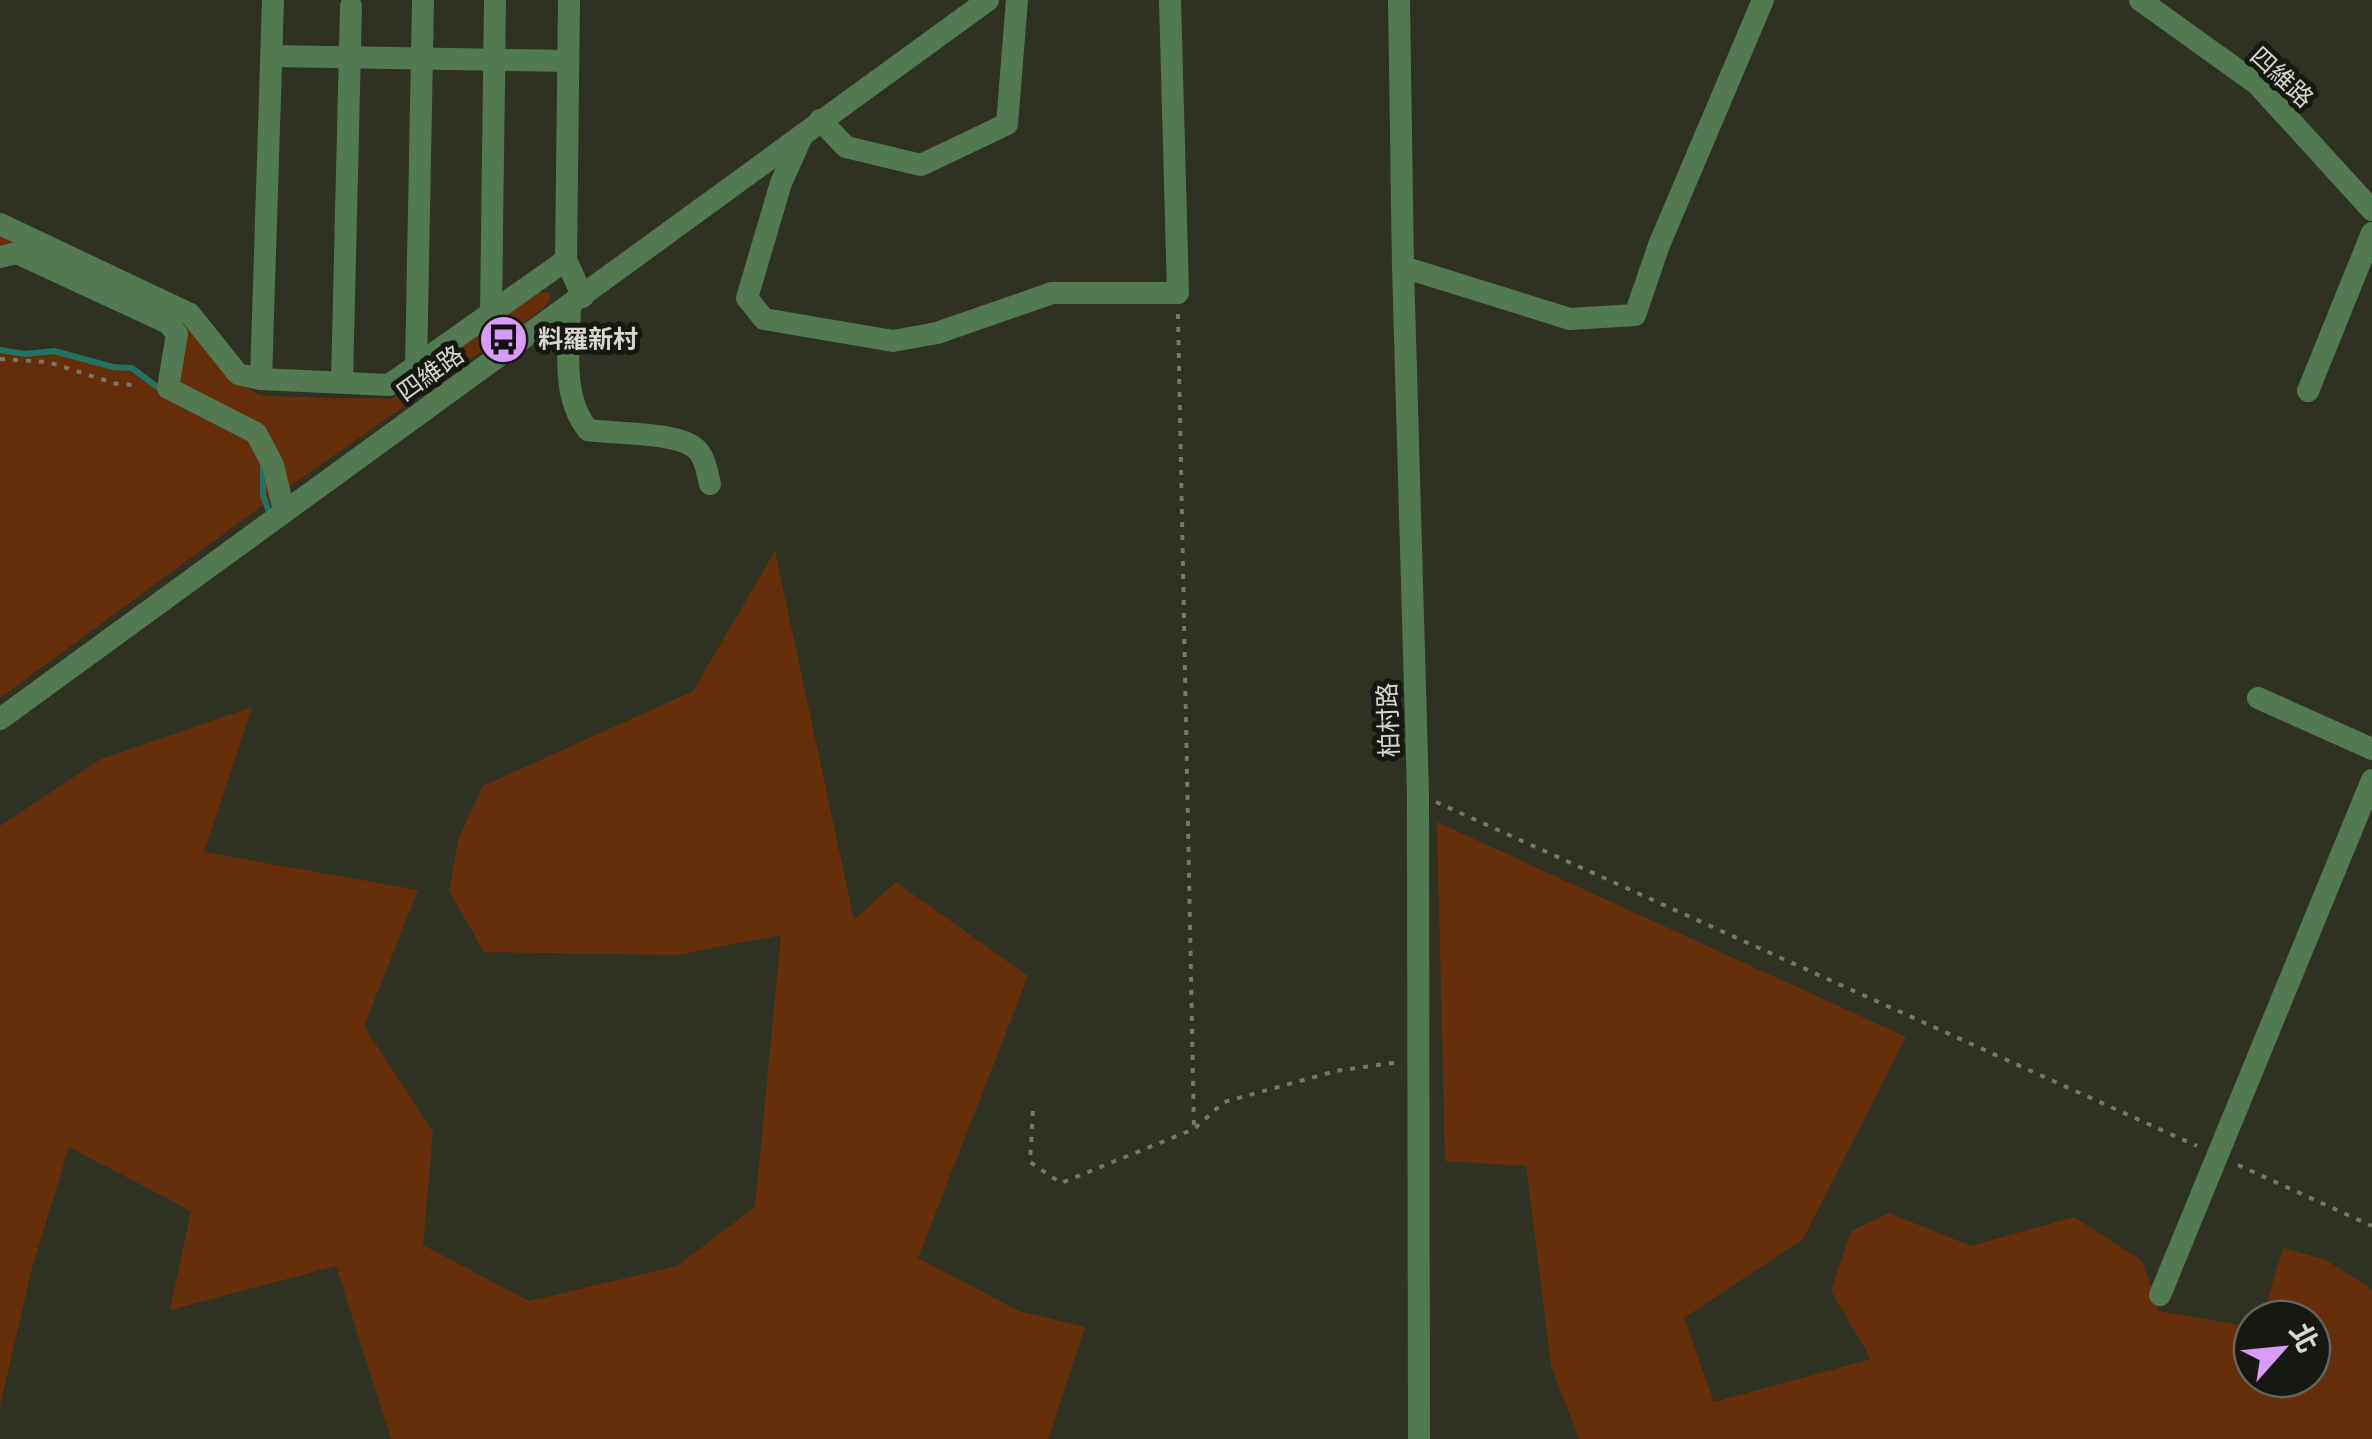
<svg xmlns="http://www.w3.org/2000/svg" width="2372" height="1439" viewBox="0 0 2372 1439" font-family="Commissioner,'Noto Sans TC',sans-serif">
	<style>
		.green { fill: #662f0a }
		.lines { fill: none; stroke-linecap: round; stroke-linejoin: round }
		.stream { stroke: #227363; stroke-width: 6 }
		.path { stroke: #76786b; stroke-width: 4; stroke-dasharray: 5 8; stroke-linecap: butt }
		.minor { stroke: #537953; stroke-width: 22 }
		.labels { text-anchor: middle; stroke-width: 10; stroke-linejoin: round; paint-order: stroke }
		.street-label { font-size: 25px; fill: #d6d7ce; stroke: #171812 }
		.poi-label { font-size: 25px; font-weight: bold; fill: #d6d7ce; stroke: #171812; text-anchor: start }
	</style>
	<rect width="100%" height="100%" fill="#2f3122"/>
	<g class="green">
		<polygon points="0,233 189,322 237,382 261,396 391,399 531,293 547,292 551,297 544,308 252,513 0,698 0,350 25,354 54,351 113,367 132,368 160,389 177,334 0,257"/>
		<polygon points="775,551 854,920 896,882 1028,976 918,1258 1019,1311 1085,1327 1048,1439 391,1439 336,1266 170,1310 191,1211 69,1147 32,1268 0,1406 0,826 101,759 252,707 204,852 418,890 364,1026 433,1132 423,1245 529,1301 677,1266 755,1207 781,935 676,955 484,952 449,891 459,837 483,786 693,691"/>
		<polygon points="1437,822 1906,1037 1803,1239 1684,1318 1714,1402 1871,1359 1831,1291 1851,1231 1889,1213 1971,1246 2074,1217 2142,1261 2159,1311 2252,1327 2252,1379 2312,1379 2312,1319 2262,1319 2283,1248 2324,1259 2372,1289 2372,1439 1579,1439 1551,1366 1526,1166 1445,1161"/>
	</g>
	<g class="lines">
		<g class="stream">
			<polyline points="0,350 25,354 54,351 113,367 132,368 160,389"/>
			<polyline points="263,463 263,495 270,515"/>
		</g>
		<g class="path">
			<polyline points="1178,314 1194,1129"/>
			<polyline points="0,359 48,362 117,384 137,385"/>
			<polyline points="1436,802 2197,1146"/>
			<polyline points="1033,1111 1030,1162 1061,1183 1194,1129 1224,1102 1336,1071 1399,1062"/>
			<polyline points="2238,1165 2372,1226"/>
		</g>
		<g class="minor">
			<polyline points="569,0 566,260 583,297"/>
			<polyline points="1399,0 1403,267 1418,794 1419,1439"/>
			<polyline points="2140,0 2257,84 2372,210"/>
			<polyline points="272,56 568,61"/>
			<polyline points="820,120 846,147 921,165 1007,124 1017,0"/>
			<polyline points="803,134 781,183 747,298 764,319 893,341 937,333 1052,293 1178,293 1170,0"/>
			<polyline points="0,224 190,314 238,374 261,379 389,385 566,260"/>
			<polyline points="0,257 17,253 168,323 177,334 168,388 256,433 273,465 284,511"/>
			<polyline points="1403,267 1570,319 1635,315 1659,245 1763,0"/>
			<path d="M570,306C569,347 561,397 588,430C615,434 673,432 694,447C705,455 707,472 710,484"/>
			<polyline points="491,312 495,0"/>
			<polyline points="416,369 423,0"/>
			<polyline points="261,379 273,0"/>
			<polyline points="342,382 351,6"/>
			<polyline points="2308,391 2372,233"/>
			<polyline points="2258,698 2372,749"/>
			<polyline points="0,719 988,0"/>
			<polyline points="2160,1295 2372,780"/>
		</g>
	</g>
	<defs>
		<symbol id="bus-disc" viewBox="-11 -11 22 22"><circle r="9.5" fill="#d89bf8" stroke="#171812"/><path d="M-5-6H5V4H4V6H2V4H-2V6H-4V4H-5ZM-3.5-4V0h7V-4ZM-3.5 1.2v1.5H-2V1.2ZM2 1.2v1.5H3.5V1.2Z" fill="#111"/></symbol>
	</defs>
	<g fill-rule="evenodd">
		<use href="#bus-disc" x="476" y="312" width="55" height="55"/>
	</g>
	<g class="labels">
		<g class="street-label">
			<text transform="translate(2282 77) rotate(43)" y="9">四維路</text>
			<text transform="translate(430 373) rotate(-36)" y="9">四維路</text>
			<text transform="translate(1388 720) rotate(-92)" y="9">柏村路</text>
		</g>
		<g class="poi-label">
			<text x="538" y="348">料羅新村</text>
		</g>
	</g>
	<g transform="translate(2282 1349) rotate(63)"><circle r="48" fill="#171812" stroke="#63645d" stroke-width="2.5"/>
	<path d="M0-8L18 38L0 25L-18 38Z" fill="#d89bf8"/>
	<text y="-15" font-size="28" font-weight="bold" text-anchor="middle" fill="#d6d7ce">北</text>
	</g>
</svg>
